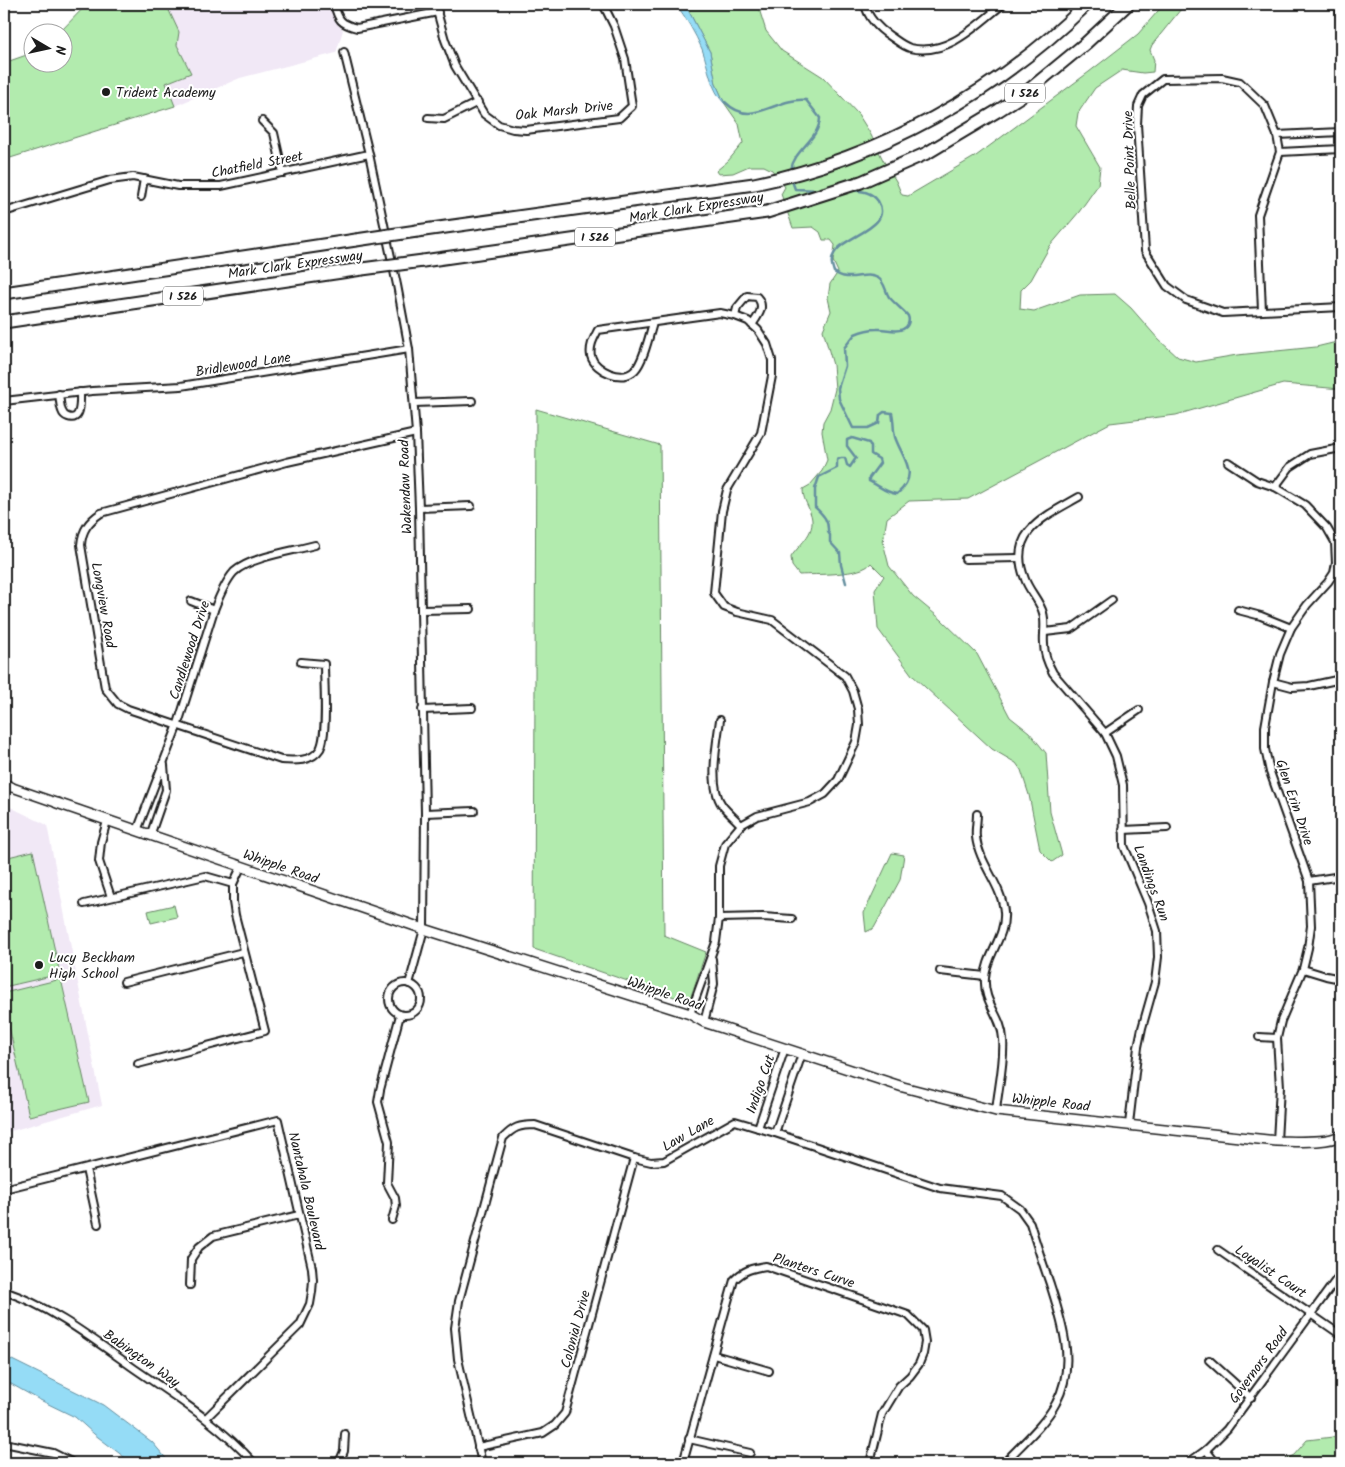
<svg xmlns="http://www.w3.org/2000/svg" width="1345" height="1467" viewBox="0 0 1345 1467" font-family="Kalam,sans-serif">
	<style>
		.built { fill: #f1e8f6 }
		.green { fill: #b2ebae; stroke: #678465 }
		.water { fill: #95dcf6; stroke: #658f9f }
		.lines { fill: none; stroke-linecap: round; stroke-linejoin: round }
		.stream { stroke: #658f9f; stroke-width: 2.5 }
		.minor-casing { stroke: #1c1c1c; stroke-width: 10 }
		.tertiary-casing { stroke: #1c1c1c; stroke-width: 11 }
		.secondary-casing { stroke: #1c1c1c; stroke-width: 12 }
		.motorway-casing { stroke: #1c1c1c; stroke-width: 15 }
		.minor { stroke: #fff; stroke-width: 6 }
		.tertiary { stroke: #fff; stroke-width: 8 }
		.secondary { stroke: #fff; stroke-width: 9 }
		.motorway { stroke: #fff; stroke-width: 11 }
		.motorway-bridge-casing { stroke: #1c1c1c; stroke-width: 15; stroke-linecap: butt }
		.motorway-bridge { stroke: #fff; stroke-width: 11 }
		.poi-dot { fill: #1c1c1c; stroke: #fff; stroke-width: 2 }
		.labels { text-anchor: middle; stroke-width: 4; stroke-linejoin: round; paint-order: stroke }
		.shield { fill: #fff; stroke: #606060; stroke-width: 1 }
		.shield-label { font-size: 12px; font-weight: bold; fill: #1c1c1c }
		.poi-label { font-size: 14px; fill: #1c1c1c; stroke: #fff; text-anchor: start }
		.street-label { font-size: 14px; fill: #1c1c1c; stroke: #fff }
	</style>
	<rect width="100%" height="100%" fill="#fff"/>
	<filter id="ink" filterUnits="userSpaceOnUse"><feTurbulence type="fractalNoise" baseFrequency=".02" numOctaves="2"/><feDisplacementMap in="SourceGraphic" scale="10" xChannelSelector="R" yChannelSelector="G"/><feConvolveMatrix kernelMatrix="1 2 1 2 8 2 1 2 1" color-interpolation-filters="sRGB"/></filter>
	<g filter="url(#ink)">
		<g class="built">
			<polygon points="87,4 331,4 336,21 343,30 336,53 240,78 175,106 4,160 4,63 32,53 32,62 62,62 62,32 60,32"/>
			<polygon points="4,804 47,825 102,1105 4,1133"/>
		</g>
		<g class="green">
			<polygon points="87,4 166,4 179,32 177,45 191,73 166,83 175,106 4,160 4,63 32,53 32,62 62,62 62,32 60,32"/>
			<path d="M685,4H764L760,12L766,31L782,51L823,77L858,114L870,133L883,160L896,181L902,195L908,196L976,156L1089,72L1138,34L1164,4H1185L1152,45L1150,50L1154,60L1153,72L1143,73L1122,70L1095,88L1078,113L1076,126L1100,167L1098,185L1079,212L1050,246L1031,280L1021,290L1020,309L1034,311L1080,295L1115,294L1131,308L1159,340L1178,357L1196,362L1237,355L1316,347L1341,341V389L1283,384L1176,415L1110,423L968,499L909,501L887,518L883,542L889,566L913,596L942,620L977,654L1010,717L1029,732L1046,753L1050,812L1062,855L1052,862L1040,850L1029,795L1021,770L1016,763L992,749L912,675L878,629L875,590L884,576L871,563C862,576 815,574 799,575L792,566L791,557C801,542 818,532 810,512C807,503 803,499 803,489L810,485L822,471L827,460L822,432L823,422L830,409L835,389L833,365L823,330L831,311L828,298L830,284L838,272L833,261L835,245L831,240H823L820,232L813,227L793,228L781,194L785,187L772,170L764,166H749L733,173L718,174L716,171L728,161L743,143L739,124L725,104L716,84L710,52Z"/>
			<polygon points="536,409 660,445 664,935 706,952 689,1002 534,949"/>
			<polygon points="33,851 60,974 4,987 4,858"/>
			<polygon points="892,853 904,855 900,880 874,928 866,932 864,913"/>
			<polygon points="174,905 177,917 151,923 148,911"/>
			<polygon points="61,979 89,1102 29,1116 4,1004 4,993"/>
			<polygon points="1333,1437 1341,1440 1341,1463 1278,1463 1294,1455 1307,1440"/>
		</g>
		<g class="water">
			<path d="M676,4H685L710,52L716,84L725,104C710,89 709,68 702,49C695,33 686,18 676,4Z"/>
			<polygon points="4,1356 103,1405 152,1442 170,1463 132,1463 94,1434 75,1417 38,1399 4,1380"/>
		</g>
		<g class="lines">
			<g class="stream">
				<path d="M725,102C752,129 775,97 806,100L820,118C819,140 794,149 791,170"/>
				<polyline points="791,178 795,189 820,190"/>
				<path d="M846,583L841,565L840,553L830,542V535L828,532C829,520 823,515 815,507V489L819,477L837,468V460L841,458H845L847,465L850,467L856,458L847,446V440L852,438L869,443L871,447V454L879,459L880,463L869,478V481C878,485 886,493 897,494C921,474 902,458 895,437C893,429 894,421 892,413L884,412L880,415L879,423L868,428H853L839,399L838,388L845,366L844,348L855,334C862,331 869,329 877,329C886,328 895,333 903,329C908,327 910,321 908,316C905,312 894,303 889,297C885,291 885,282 878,278C864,270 850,284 834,272C832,266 830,260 834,254C844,235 894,228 878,201C871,191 861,191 850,190"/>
			</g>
			<defs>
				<g id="minor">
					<path d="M334,4C338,20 341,24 357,28L438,12"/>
					<polyline points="435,4 445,40 455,66 484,114 499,125 513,129 526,130 619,118 632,106 625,59 614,26 603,4"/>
					<path d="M865,4C867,17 879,29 890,36C896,40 903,46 910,48C947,57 977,25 1003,4"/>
					<polyline points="1340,4 1341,30"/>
					<polyline points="344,52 369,154 397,285 409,349 416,433 419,508 425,813 424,929 409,984"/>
					<polyline points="428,118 444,119 478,102"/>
					<polyline points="262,121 274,133 283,173"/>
					<polyline points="1277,135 1341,132"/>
					<polyline points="1280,152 1341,149"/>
					<polyline points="141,197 144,179"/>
					<polyline points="4,212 110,180 133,177 178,186 221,186 369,154"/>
					<polyline points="1262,311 1258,215 1280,152 1277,135 1265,106 1240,82 1222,78 1163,79 1143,95 1138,106 1137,124 1145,251 1167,286 1186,300 1223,313 1341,307"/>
					<path d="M735,316L737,308L747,296L757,297C766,307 758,316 752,325"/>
					<path d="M653,323C649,336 644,360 635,370C623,383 595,371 591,356C589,346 594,338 598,330L720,313L735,316L748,321L758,330L767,344L772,360V376L761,433L727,490L722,511L714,593L724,607L737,612L772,620L845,676L853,691L858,709L859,725L856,742L838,780L825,794L810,802L757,816L741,825L725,844L719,866V918L716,942L690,1014"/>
					<path d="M59,394C60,400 60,406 62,411C63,414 65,416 68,417C82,422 80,400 80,392"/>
					<polyline points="4,401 92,391 181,386 409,349"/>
					<polyline points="414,403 472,401"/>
					<polyline points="1228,462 1257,481 1275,487 1305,505 1327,528 1335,542 1336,563 1334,573 1328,582 1307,605 1291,628 1280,654 1273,682 1265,727 1265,749 1270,772 1309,881 1311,926 1308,948 1303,969 1281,1021 1277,1038 1280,1087 1277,1141"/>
					<polyline points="1275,487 1290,467 1310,454 1341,448"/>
					<path d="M1079,497C1046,516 1006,532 1025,579C1029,591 1040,601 1043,613C1046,623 1043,634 1044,644C1044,654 1048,664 1053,673L1105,733L1116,756L1123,785L1124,846L1148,903L1157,931L1158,957L1155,982L1142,1028L1138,1047L1129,1124"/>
					<polyline points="419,508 471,506"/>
					<polyline points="965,559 1019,558"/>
					<polyline points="191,601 214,610"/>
					<polyline points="421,610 471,609"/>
					<polyline points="1238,610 1261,616 1291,628"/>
					<polyline points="1045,632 1071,629 1112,600"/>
					<path d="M301,662L324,664C324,682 328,735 320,749C312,762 294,761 281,760L128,709L118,704L105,688L81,545C82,530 89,521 101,513L287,462L416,433"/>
					<polyline points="1273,682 1292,687 1309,686 1341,679"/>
					<polyline points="422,710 472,708"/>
					<path d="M720,720C717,742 708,786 722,805C727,812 735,818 741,825"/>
					<polyline points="1105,733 1139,710"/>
					<polyline points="425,813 474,811"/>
					<path d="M977,814C977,822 975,830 976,837C979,864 1002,885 1004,912C1006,937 986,955 985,978C983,1003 1002,1016 1003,1039C1005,1061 998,1089 996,1111"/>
					<polyline points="107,821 101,842 99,861 111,897"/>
					<polyline points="1123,830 1167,828"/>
					<path d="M137,831L177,727L214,610C219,597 225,582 234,572C250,557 293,551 315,545"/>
					<polyline points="150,836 166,790 164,765"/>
					<polyline points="1309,881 1341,876"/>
					<polyline points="84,904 205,876 233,884 241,867"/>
					<polyline points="719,918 763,917 792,919"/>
					<polyline points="1303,969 1326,976 1341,979"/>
					<polyline points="940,971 985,976"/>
					<polyline points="124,982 243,952"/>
					<circle cx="405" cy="999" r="16"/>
					<polyline points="704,1022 714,984 712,959"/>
					<polyline points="1259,1037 1277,1038"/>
					<polyline points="138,1064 265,1031 235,915 233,902 233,884"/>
					<polyline points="758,1128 785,1048"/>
					<polyline points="775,1133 802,1054"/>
					<polyline points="86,1169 98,1224"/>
					<polyline points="4,1189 278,1120 312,1268 313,1280 312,1292 310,1304 300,1325 206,1418"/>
					<polyline points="392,1220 396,1206 395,1198 387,1183 389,1142 378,1102 380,1090 400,1015"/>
					<polyline points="1218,1250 1341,1335"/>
					<polyline points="190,1285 191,1259 199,1247 213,1236 299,1215"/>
					<path d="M4,1291C52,1307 94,1340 135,1369C177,1398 220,1425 254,1463"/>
					<polyline points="714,1355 769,1371"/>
					<polyline points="1209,1360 1251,1398"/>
					<polyline points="689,1439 750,1453"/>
					<polyline points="4,1443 53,1453 73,1463"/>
					<polyline points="478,1447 543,1433 555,1425 565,1413 634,1158"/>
					<polyline points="1206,1450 1216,1463"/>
					<polyline points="339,1463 344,1451 345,1434"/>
					<path d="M482,1463L458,1359L455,1328L459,1301L503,1138C514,1127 519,1125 535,1125L634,1158L651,1162L664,1161L735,1121L775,1133L940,1188L1002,1196L1020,1209L1030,1223C1036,1243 1043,1264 1050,1284C1062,1322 1077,1365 1056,1403C1045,1424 1021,1445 1004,1463"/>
					<path d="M683,1463L734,1280C744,1270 752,1268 766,1266L908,1315L923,1330L925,1342L923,1354L919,1364L910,1376L899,1386L882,1414L870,1463"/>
					<polyline points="1188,1463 1206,1450 1227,1429 1341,1273"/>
				</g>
				<polyline id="tertiary" points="11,787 57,803"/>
				<g id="secondary">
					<polyline points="4,784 11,787"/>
					<path d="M57,803L424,929L690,1014L704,1022L903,1087L996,1111L1277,1141C1293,1141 1329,1144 1341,1135"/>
				</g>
				<g id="motorway">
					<path d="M417,231L754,184C880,158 996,93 1087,4"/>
					<polyline points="423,261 767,212 861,182 927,153 999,110 1024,94 1086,43 1128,4"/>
					<polyline points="4,293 356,240"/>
					<polyline points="4,322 362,269"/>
				</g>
			</defs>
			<use href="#minor" class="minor-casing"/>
			<use href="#tertiary" class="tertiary-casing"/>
			<use href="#secondary" class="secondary-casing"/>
			<use href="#motorway" class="motorway-casing"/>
			<use href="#minor" class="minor"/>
			<use href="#tertiary" class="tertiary"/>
			<use href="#secondary" class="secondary"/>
			<use href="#motorway" class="motorway"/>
			<defs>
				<g id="motorway-bridge">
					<polyline points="356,240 417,231"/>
					<polyline points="362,269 423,261"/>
				</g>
			</defs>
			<use href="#motorway-bridge" class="motorway-bridge-casing"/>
			<use href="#motorway-bridge" class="motorway-bridge"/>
		</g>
	</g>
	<g class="poi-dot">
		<circle cx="106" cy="92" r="5"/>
		<circle cx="39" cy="965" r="5"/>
	</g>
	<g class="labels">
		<g class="shield">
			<rect x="1005" y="83.5" width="40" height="19" rx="4"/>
			<rect x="575" y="227.5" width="40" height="19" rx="4"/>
			<rect x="163" y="286.5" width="40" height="19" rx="4"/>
		</g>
		<g class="shield-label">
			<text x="1025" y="97">I 526</text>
			<text x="595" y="241">I 526</text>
			<text x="183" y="300">I 526</text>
		</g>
		<g class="poi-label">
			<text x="116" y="97">Trident Academy</text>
			<text x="49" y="962">Lucy Beckham<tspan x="49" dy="16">High School</tspan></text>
		</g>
		<g class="street-label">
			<text transform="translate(564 110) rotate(-6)" y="5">Oak Marsh Drive</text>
			<text transform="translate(1129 160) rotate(-92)" y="5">Belle Point Drive</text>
			<text transform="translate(257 164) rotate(-11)" y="5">Chatfield Street</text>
			<text transform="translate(696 207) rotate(-9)" y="5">Mark Clark Expressway</text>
			<text transform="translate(295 264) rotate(-8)" y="5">Mark Clark Expressway</text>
			<text transform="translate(243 364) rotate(-9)" y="5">Bridlewood Lane</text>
			<text transform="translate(405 487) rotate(-92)" y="5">Wakendaw Road</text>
			<text transform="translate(104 605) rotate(80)" y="5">Longview Road</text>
			<text transform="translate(189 650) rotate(-72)" y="5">Candlewood Drive</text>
			<text transform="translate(1295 802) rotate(71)" y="5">Glen Erin Drive</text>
			<text transform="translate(281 866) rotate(19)" y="5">Whipple Road</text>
			<text transform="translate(1152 883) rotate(70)" y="5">Landings Run</text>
			<text transform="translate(665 993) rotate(19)" y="5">Whipple Road</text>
			<text transform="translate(760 1084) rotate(-71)" y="5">Indigo Cut</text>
			<text transform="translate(1051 1102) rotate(6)" y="5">Whipple Road</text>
			<text transform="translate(688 1133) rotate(-30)" y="5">Law Lane</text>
			<text transform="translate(307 1191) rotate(77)" y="5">Nantahala Boulevard</text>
			<text transform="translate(814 1270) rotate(18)" y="5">Planters Curve</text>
			<text transform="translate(1271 1271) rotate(34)" y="5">Loyalist Court</text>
			<text transform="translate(575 1329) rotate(-75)" y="5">Colonial Drive</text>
			<text transform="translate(142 1358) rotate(35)" y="5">Babington Way</text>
			<text transform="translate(1258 1365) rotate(-54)" y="5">Governors Road</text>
		</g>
	</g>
	<rect width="1345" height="1467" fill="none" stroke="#fff" stroke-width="20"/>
	<rect x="10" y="10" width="1325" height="1447" fill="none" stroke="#1c1c1c" stroke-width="2" filter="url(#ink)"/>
	<g transform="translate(48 48) rotate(99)"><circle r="24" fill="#ffffff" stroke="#a4a4a4"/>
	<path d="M0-4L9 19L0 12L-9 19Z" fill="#1c1c1c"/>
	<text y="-8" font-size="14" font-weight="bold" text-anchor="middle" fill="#1c1c1c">N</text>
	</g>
</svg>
